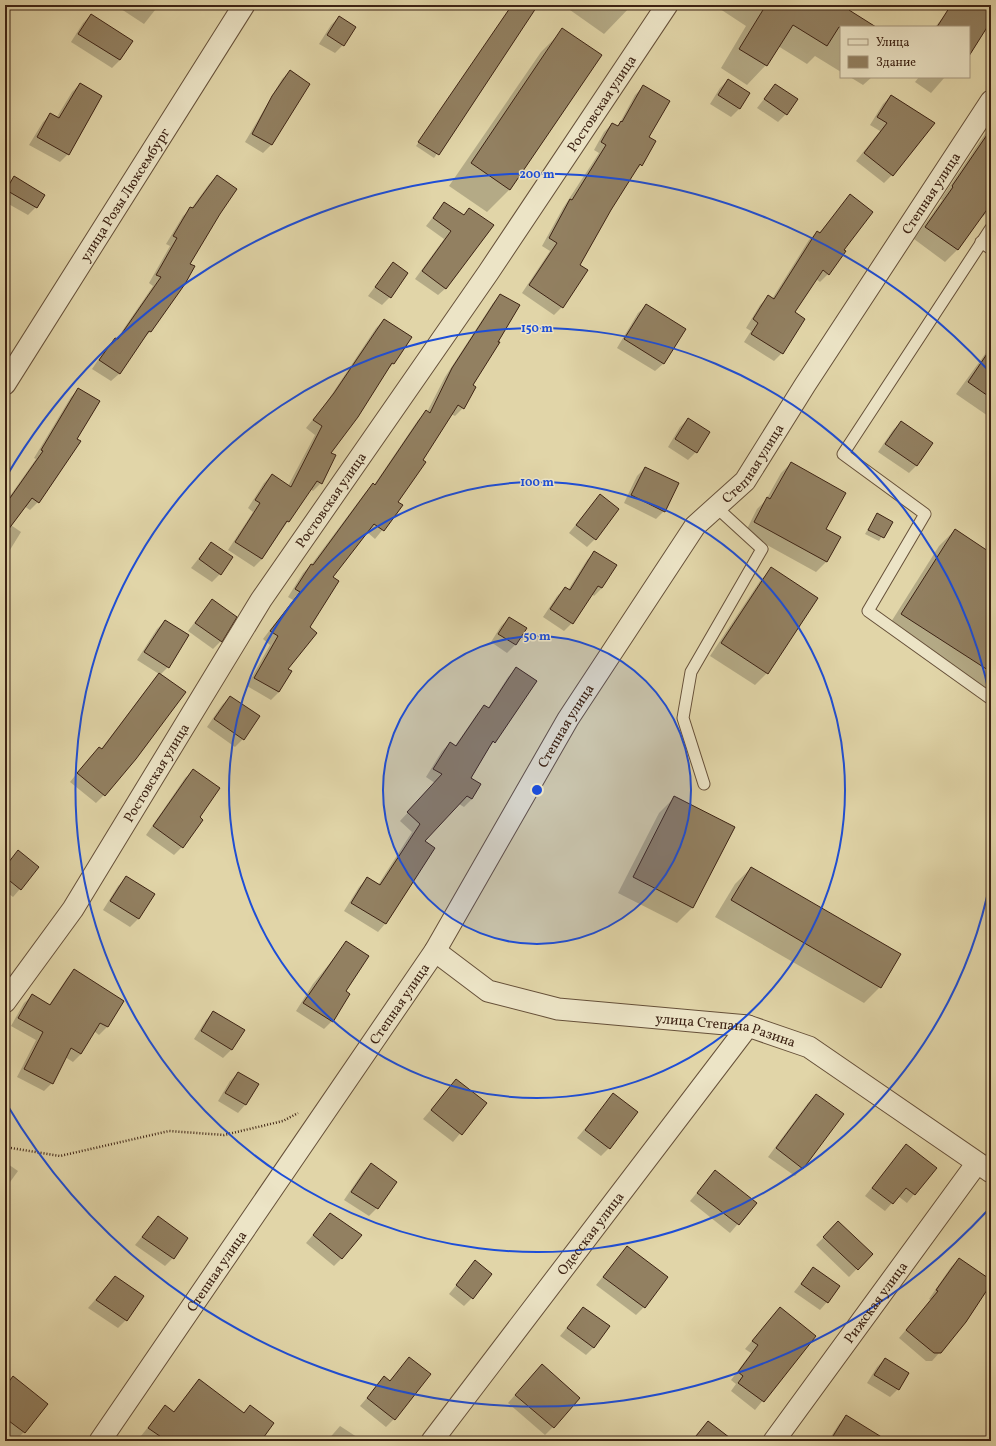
<svg xmlns="http://www.w3.org/2000/svg" width="996" height="1446" viewBox="0 0 996 1446" font-family="Vollkorn,serif">
	<style>
		.shadow { fill: #0003 }
		.building { fill: #928061; stroke: #3d2314 }
		.lines { fill: none; stroke-linecap: round; stroke-linejoin: round }
		.service-casing { stroke: #665039; stroke-width: 13 }
		.minor-casing { stroke: #665039; stroke-width: 23 }
		.path { stroke: #3d2314; stroke-width: 2.5; stroke-dasharray: 1 2; stroke-linecap: butt }
		.service { stroke: #ece4c6; stroke-width: 11 }
		.minor { stroke: #ece4c6; stroke-width: 21 }
		.ring { fill: none; stroke: #1d4ed8; stroke-width: 2 }
		.labels { text-anchor: middle; stroke-width: 3; stroke-linejoin: round; paint-order: stroke }
		.street-label { font-size: 14px; fill: #3d2314; stroke: #ece4c6 }
		.centre { fill: #1d4ed8; stroke: #ece4c6; stroke-width: 2 }
		.ring-label { font-size: 12px; text-anchor: middle; font-weight: bold; fill: #1d4ed8; stroke: #ece4c6; stroke-width: 3; stroke-linejoin: round; paint-order: stroke }
	</style>
	<rect width="100%" height="100%" fill="#e1d5a8"/>
	<filter id="stains"><feTurbulence type="fractalNoise" baseFrequency=".005" numOctaves="4"/><feColorMatrix values="0 0 0 0 .2 0 0 0 0 .09 0 0 0 0 .02 0 0 0 .5 -.17"/></filter>
	<radialGradient id="worn" r=".72"><stop offset=".6" stop-color="#630" stop-opacity="0"/><stop offset="1" stop-color="#630" stop-opacity=".3"/></radialGradient>
	<g class="shadow">
		<polygon points="115,5 159,5 144,24"/>
		<polygon points="346,5 355,5 351,9"/>
		<polygon points="512,5 524,5 534,10 434,158 416,146"/>
		<polygon points="573,5 632,5 604,34 570,10"/>
		<polygon points="714,5 840,5 875,27 841,27 841,72 815,56 807,64 778,46 766,65 747,85 721,68 746,26"/>
		<polygon points="962,5 991,5 991,26 988,24 969,54 969,27 935,27 949,10"/>
		<polygon points="91,15 131,41 120,60 112,68 71,42 83,23"/>
		<polygon points="339,17 343,45 335,53 319,44 331,25"/>
		<polygon points="563,30 510,189 487,212 449,186 541,52"/>
		<polygon points="290,71 309,84 271,145 263,153 245,142 282,79"/>
		<polygon points="850,77 872,77 863,85"/>
		<polygon points="919,77 945,77 931,93 915,82"/>
		<polygon points="728,80 749,93 739,109 731,117 710,104 720,88"/>
		<polygon points="80,84 101,97 68,154 60,162 29,145 43,122 51,114 57,117 72,92"/>
		<polygon points="775,85 786,114 778,122 757,108"/>
		<polygon points="643,87 648,138 641,165 633,173 610,210 579,266 562,307 554,315 522,293 550,251 542,246 563,208 599,153 594,150 604,132 612,124 616,127 618,126 635,95"/>
		<polygon points="891,96 892,175 884,183 856,161 880,131 870,125 883,104"/>
		<polygon points="991,125 991,209 976,223 957,250 945,262 914,239 942,200 941,199"/>
		<polygon points="217,176 219,213 150,332 142,339 119,374 111,381 92,369 107,347 116,340 153,286 149,283 170,246 166,244 183,216 191,209 209,184"/>
		<polygon points="14,178 36,207 28,215 5,202 5,188"/>
		<polygon points="850,196 843,250 828,274 820,282 816,279 793,312 782,353 774,361 744,342 751,331 746,328 760,305 768,297 772,299 809,240 817,232 819,233"/>
		<polygon points="444,203 463,216 469,210 446,288 438,295 415,279 444,239 426,226"/>
		<polygon points="393,263 407,273 390,297 382,305 368,296"/>
		<polygon points="501,295 463,408 455,416 451,414 397,502 402,506 375,539 367,532 331,577 309,628 287,670 290,672 279,692 271,700 247,686 270,645 263,639 293,600 288,597 303,573 311,565 365,493 374,485 418,420 427,412 445,377 493,303"/>
		<polygon points="646,306 684,329 663,364 655,371 617,348 638,313"/>
		<polygon points="384,320 393,364 386,371 329,453 321,483 313,491 310,489 262,559 254,567 228,550 253,512 248,508 264,483 272,475 288,486 315,435 306,428 326,403 376,328"/>
		<polygon points="991,346 991,418 956,394"/>
		<polygon points="79,389 38,502 30,510 24,506 18,512 5,503 36,459 34,458 71,397"/>
		<polygon points="688,419 696,452 688,460 668,447 680,427"/>
		<polygon points="901,422 917,465 909,473 878,452 893,430"/>
		<polygon points="791,463 824,529 827,561 816,572 745,533 757,509 766,500 781,473"/>
		<polygon points="645,468 664,511 656,519 624,503 637,476"/>
		<polygon points="600,495 595,539 587,547 569,533"/>
		<polygon points="877,515 891,522 879,541 865,534"/>
		<polygon points="5,521 21,532 5,558"/>
		<polygon points="955,530 991,554 991,698 886,630 939,546"/>
		<polygon points="211,543 220,574 212,582 191,568"/>
		<polygon points="595,552 602,588 594,596 592,594 572,623 564,631 543,617 557,596 565,588 568,590 587,560"/>
		<polygon points="772,569 816,598 767,673 755,685 710,656 760,581"/>
		<polygon points="212,600 221,641 213,649 188,631"/>
		<polygon points="509,618 525,629 515,645 507,653 491,642 501,626"/>
		<polygon points="165,621 168,667 160,675 104,795 96,803 70,782 91,756 99,748 101,749 159,674 137,660 157,629"/>
		<polygon points="516,669 494,742 486,750 470,778 472,799 464,807 459,804 423,841 434,849 385,924 378,932 344,911 359,887 367,879 378,885 412,832 400,821 435,783 426,777 442,751 450,743 455,746 477,714 485,706 488,708 508,677"/>
		<polygon points="230,697 243,739 235,747 207,727 222,705"/>
		<polygon points="193,771 199,818 182,847 174,855 146,835 185,778"/>
		<polygon points="675,797 693,907 677,923 618,893 659,813"/>
		<polygon points="18,852 20,889 13,897 5,891 5,866"/>
		<polygon points="751,868 899,954 880,987 864,1003 715,917 735,884"/>
		<polygon points="126,878 153,894 138,919 130,927 103,910 118,886"/>
		<polygon points="346,943 332,1021 324,1029 296,1011 313,984"/>
		<polygon points="75,970 123,1002 107,1027 99,1035 94,1031 81,1054 73,1062 65,1057 52,1083 44,1091 17,1077 36,1040 11,1026 24,1003 32,996 49,1005 67,978"/>
		<polygon points="214,1012 243,1031 231,1050 223,1058 194,1039 206,1020"/>
		<polygon points="238,1073 257,1084 245,1105 238,1113 218,1101 230,1081"/>
		<polygon points="456,1080 485,1103 453,1142 423,1119"/>
		<polygon points="613,1095 609,1148 601,1156 577,1138"/>
		<polygon points="816,1095 802,1168 795,1176 768,1157 808,1103"/>
		<polygon points="899,1154 935,1168 907,1203 898,1196 885,1211 865,1196"/>
		<polygon points="5,1162 18,1171 5,1189"/>
		<polygon points="371,1164 377,1208 369,1216 344,1200 363,1172"/>
		<polygon points="715,1171 756,1203 730,1233 690,1201"/>
		<polygon points="330,1215 342,1258 334,1266 306,1243"/>
		<polygon points="158,1217 173,1258 165,1266 135,1245"/>
		<polygon points="838,1223 871,1254 849,1277 816,1245"/>
		<polygon points="627,1247 644,1307 636,1315 596,1285"/>
		<polygon points="959,1259 991,1282 940,1352 932,1361 926,1361 899,1338 931,1300 929,1299 951,1267"/>
		<polygon points="475,1262 472,1298 464,1306 449,1294"/>
		<polygon points="813,1268 827,1302 820,1310 794,1292"/>
		<polygon points="115,1277 126,1320 118,1328 88,1308"/>
		<polygon points="583,1308 594,1347 586,1355 560,1336"/>
		<polygon points="780,1308 815,1336 755,1410 731,1391 736,1384 731,1380 751,1353 745,1349"/>
		<polygon points="409,1358 394,1419 386,1427 360,1406 384,1378 389,1382"/>
		<polygon points="885,1359 898,1389 890,1397 867,1383 877,1367"/>
		<polygon points="534,1373 553,1427 545,1435 508,1403"/>
		<polygon points="13,1378 24,1432 16,1440 5,1432 5,1385"/>
		<polygon points="199,1380 243,1413 250,1407 259,1441 148,1441 141,1436 165,1406 173,1412"/>
		<polygon points="847,1416 870,1441 828,1441 839,1424"/>
		<polygon points="708,1422 731,1441 691,1441"/>
		<polygon points="340,1426 363,1441 327,1441"/>
	</g>
	<g class="building">
		<polygon points="512,5 538,5 439,155 418,142"/>
		<polygon points="766,5 852,5 849,10 876,27 839,27 827,46 793,25 767,66 739,49"/>
		<polygon points="951,5 991,5 991,21 969,56 969,27 937,27"/>
		<polygon points="91,14 133,41 120,60 78,34"/>
		<polygon points="339,16 356,27 344,46 327,35"/>
		<polygon points="562,28 602,55 510,190 471,163"/>
		<polygon points="290,70 310,84 272,145 252,134 272,96"/>
		<polygon points="728,79 750,93 740,109 718,95"/>
		<polygon points="80,83 102,96 69,155 37,137 50,113 59,118"/>
		<polygon points="775,84 798,99 787,115 764,99"/>
		<polygon points="643,85 670,101 649,137 656,141 642,166 640,164 611,210 580,265 588,270 563,308 529,285 557,243 549,238 570,199 572,200 606,145 601,142 612,123 618,126 621,121 622,122"/>
		<polygon points="891,95 935,123 893,176 864,153 887,123 877,117"/>
		<polygon points="991,129 991,204 958,250 925,227 953,187 952,186"/>
		<polygon points="217,175 237,189 220,214 190,264 195,266 185,284 151,332 149,331 120,374 99,360 115,338 118,339 161,277 156,275 177,238 173,236 190,207 193,208"/>
		<polygon points="14,176 45,195 37,208 6,190"/>
		<polygon points="850,194 873,212 844,250 846,251 829,275 823,270 795,312 805,319 783,354 751,334 758,323 753,319 768,295 774,299 817,231 820,233"/>
		<polygon points="444,202 464,215 469,208 494,225 446,289 422,271 451,231 433,218"/>
		<polygon points="393,262 408,273 391,298 375,287"/>
		<polygon points="500,294 520,305 498,342 500,342 473,385 476,387 464,409 458,405 423,460 426,462 398,502 403,505 384,531 374,524 333,577 339,581 310,627 317,633 288,669 292,671 279,692 254,678 278,636 270,631 300,592 295,589 311,564 313,565 373,483 375,485 426,410 430,413 452,368"/>
		<polygon points="646,304 686,329 664,364 624,339"/>
		<polygon points="384,319 412,337 394,364 392,363 358,417 331,453 336,455 322,484 317,481 289,522 287,521 262,559 235,542 260,503 255,500 272,474 291,487 322,426 313,420 334,393"/>
		<polygon points="991,348 991,398 968,382"/>
		<polygon points="78,388 100,401 77,439 81,441 39,503 32,498 5,534 5,505 43,451 41,450"/>
		<polygon points="688,418 710,432 697,453 675,439"/>
		<polygon points="901,421 933,443 917,466 885,444"/>
		<polygon points="791,462 846,493 826,529 841,537 827,562 754,522 767,497 770,499"/>
		<polygon points="645,467 679,483 665,512 631,495"/>
		<polygon points="600,494 619,509 596,540 576,525"/>
		<polygon points="877,513 893,522 884,538 868,530"/>
		<polygon points="955,529 991,553 991,672 901,614"/>
		<polygon points="211,542 233,557 221,575 199,559"/>
		<polygon points="594,551 617,565 602,588 598,586 573,624 550,609 565,587 570,590"/>
		<polygon points="771,567 818,598 768,674 721,643"/>
		<polygon points="212,599 237,617 222,642 195,623"/>
		<polygon points="509,617 527,628 516,645 498,634"/>
		<polygon points="165,620 189,635 169,668 144,652"/>
		<polygon points="516,667 537,681 495,743 493,741 471,778 481,784 472,799 467,796 425,841 435,848 386,924 351,903 367,877 380,885 420,824 407,812 442,774 433,769 450,742 456,746 484,705 489,708"/>
		<polygon points="159,673 186,692 136,759 105,796 77,773 99,747 102,749"/>
		<polygon points="230,696 260,716 244,740 214,719"/>
		<polygon points="193,769 220,788 200,817 203,820 183,848 153,826"/>
		<polygon points="674,796 735,827 693,908 633,877"/>
		<polygon points="18,850 39,867 21,890 5,877 5,867"/>
		<polygon points="751,867 901,954 881,988 731,900"/>
		<polygon points="126,876 155,894 139,919 110,901"/>
		<polygon points="346,941 369,956 346,991 350,994 333,1022 303,1003"/>
		<polygon points="74,969 124,1001 108,1027 100,1023 81,1054 71,1048 53,1084 24,1069 43,1032 18,1018 32,994 50,1005"/>
		<polygon points="213,1011 245,1030 232,1050 201,1031"/>
		<polygon points="238,1072 259,1084 246,1105 225,1093"/>
		<polygon points="456,1079 487,1103 462,1135 431,1110"/>
		<polygon points="613,1093 638,1112 610,1149 585,1130"/>
		<polygon points="816,1094 844,1114 803,1169 776,1148"/>
		<polygon points="906,1144 937,1168 915,1195 906,1188 893,1204 872,1188"/>
		<polygon points="371,1163 397,1182 378,1209 351,1192"/>
		<polygon points="715,1170 757,1203 739,1225 697,1193"/>
		<polygon points="330,1213 362,1235 342,1259 313,1235"/>
		<polygon points="158,1216 188,1238 174,1259 142,1237"/>
		<polygon points="838,1221 873,1254 858,1270 823,1237"/>
		<polygon points="627,1246 668,1277 645,1308 603,1277"/>
		<polygon points="959,1258 991,1280 991,1284 966,1322 941,1353 934,1353 906,1330 938,1291 936,1290"/>
		<polygon points="475,1260 492,1274 473,1299 456,1285"/>
		<polygon points="813,1267 840,1286 828,1303 801,1284"/>
		<polygon points="115,1276 144,1296 127,1321 96,1300"/>
		<polygon points="583,1307 610,1326 594,1348 567,1328"/>
		<polygon points="780,1307 816,1336 764,1402 738,1383 743,1376 738,1372 758,1345 752,1341"/>
		<polygon points="409,1357 431,1374 395,1420 367,1398 384,1376 390,1381"/>
		<polygon points="885,1358 909,1373 899,1390 874,1375"/>
		<polygon points="542,1364 580,1398 554,1428 515,1395"/>
		<polygon points="13,1376 48,1404 25,1433 5,1418 5,1387"/>
		<polygon points="199,1379 244,1413 250,1405 274,1423 261,1441 167,1441 148,1428 165,1405 174,1412"/>
		<polygon points="846,1415 888,1441 830,1441"/>
		<polygon points="708,1421 734,1441 692,1441"/>
	</g>
	<g class="lines">
		<defs>
			<g id="service">
				<polyline points="991,228 843,454 925,514 868,611 991,699"/>
				<polyline points="981,242 991,249"/>
				<polyline points="704,784 683,718 691,672 762,549 716,507"/>
			</g>
			<g id="minor">
				<path id="s1" d="M5,384L244,5"/>
				<path id="s2" d="M435,951L488,991L558,1009L748,1026L809,1047L991,1172"/>
				<path id="s3" d="M5,1002L73,909L261,600L488,273L667,5"/>
				<path id="s4" d="M100,1441L435,951L568,719L695,526L745,481L805,385L991,101"/>
				<path id="s5" d="M432,1441L748,1026"/>
				<path id="s6" d="M774,1441L977,1163"/>
			</g>
		</defs>
		<use href="#service" class="service-casing"/>
		<use href="#minor" class="minor-casing"/>
		<polyline class="path" points="5,1147 60,1156 169,1131 224,1135 283,1121 298,1113"/>
		<use href="#service" class="service"/>
		<use href="#minor" class="minor"/>
	</g>
	<circle cx="537" cy="790" r="154" fill="#1d4ed8" fill-opacity=".12"/>
	<g class="ring">
		<circle cx="537" cy="790" r="154"/>
		<circle cx="537" cy="790" r="308"/>
		<path d="M991 878A462 462 0 1 1 991 702"/>
		<path d="M988 1210A616 616 0 0 1 6 1103M6 477A616 616 0 0 1 988 370"/>
	</g>
	<g class="labels">
		<g class="street-label">
			<text dy="5" stroke="none"><textPath href="#s3" startOffset="1079">Ростовская улица</textPath></text>
			<text dy="5" stroke="none"><textPath href="#s4" startOffset="1502">Степная улица</textPath></text>
			<text dy="5" stroke="none"><textPath href="#s1" startOffset="224">улица Розы Люксембург</textPath></text>
			<text dy="5" stroke="none"><textPath href="#s4" startOffset="1178">Степная улица</textPath></text>
			<text dy="5" stroke="none"><textPath href="#s3" startOffset="599">Ростовская улица</textPath></text>
			<text dy="5" stroke="none"><textPath href="#s4" startOffset="854">Степная улица</textPath></text>
			<text dy="5" stroke="none"><textPath href="#s3" startOffset="275">Ростовская улица</textPath></text>
			<text dy="5" stroke="none"><textPath href="#s4" startOffset="530">Степная улица</textPath></text>
			<text dy="5" stroke="none"><textPath href="#s2" startOffset="308">улица Степана Разина</textPath></text>
			<text dy="5" stroke="none"><textPath href="#s5" startOffset="261">Одесская улица</textPath></text>
			<text dy="5" stroke="none"><textPath href="#s4" startOffset="206">Степная улица</textPath></text>
			<text dy="5" stroke="none"><textPath href="#s6" startOffset="172">Рижская улица</textPath></text>
		</g>
	</g>
	<circle cx="537" cy="790" r="6" class="centre"/>
	<g class="ring-label">
		<text x="537" y="178">200 m</text>
		<text x="537" y="332">150 m</text>
		<text x="537" y="486">100 m</text>
		<text x="537" y="640">50 m</text>
	</g>
	<rect width="996" height="1446" fill="none" stroke="#e1d5a8" stroke-width="20"/>
	<rect x="6" y="6" width="984" height="1434" fill="none" stroke="#3d2314" stroke-width="2"/>
	<rect x="10" y="10" width="976" height="1426" fill="none" stroke="#3d2314"/>
	<rect x="840" y="26" width="130" height="52" fill="#ece4c6" stroke="#a6977f"/>
	<rect x="848" y="39" width="20" height="6" fill="#ece4c6" stroke="#a6977f"/>
	<text x="876" y="46" font-size="12" fill="#3d2314">Улица</text>
	<rect x="848" y="56" width="20" height="12" fill="#928061" stroke="#a6977f"/>
	<text x="876" y="66" font-size="12" fill="#3d2314">Здание</text>
	<rect width="100%" height="100%" filter="url(#stains)"/>
	<rect width="100%" height="100%" fill="url(#worn)"/>
</svg>
